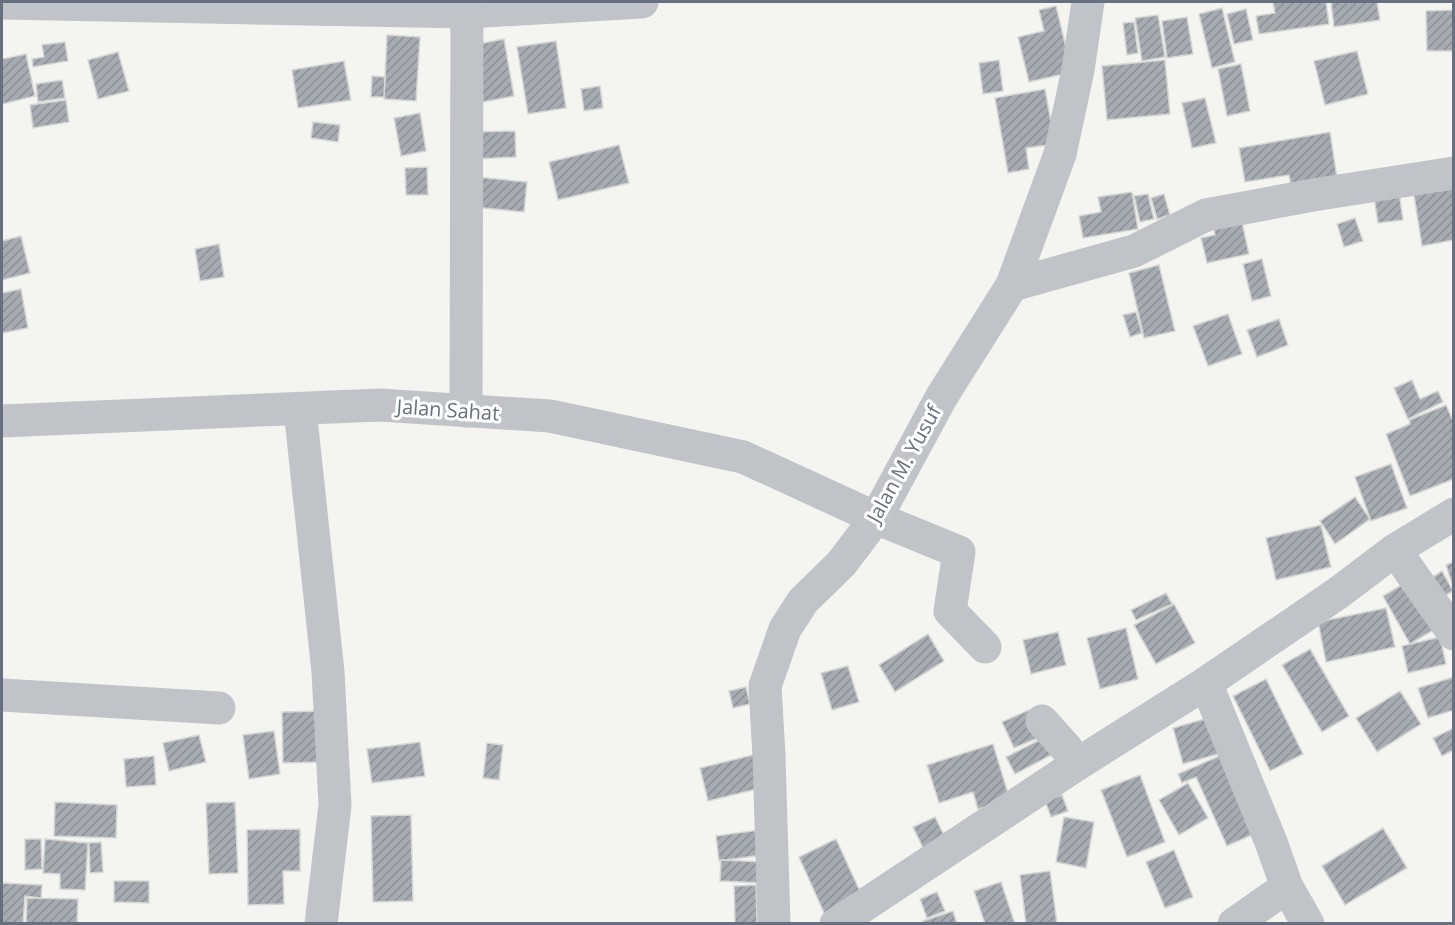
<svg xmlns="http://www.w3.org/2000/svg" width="1455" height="925" viewBox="0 0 1455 925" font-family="'Open Sans',sans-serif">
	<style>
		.building { fill: url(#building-hatch); stroke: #d6d6d4; stroke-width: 1.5 }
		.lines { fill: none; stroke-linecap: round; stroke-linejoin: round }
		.minor { stroke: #c0c3c7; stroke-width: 33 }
		.labels { text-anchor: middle; stroke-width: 6; stroke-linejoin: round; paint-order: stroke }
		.street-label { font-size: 20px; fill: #667081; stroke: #fff }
	</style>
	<defs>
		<pattern id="building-hatch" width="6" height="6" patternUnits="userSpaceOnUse" patternTransform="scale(1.5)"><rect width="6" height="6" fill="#a7acb3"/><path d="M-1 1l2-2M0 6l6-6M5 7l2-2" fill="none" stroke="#8c9097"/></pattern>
	</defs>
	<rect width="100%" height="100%" fill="#f4f5f1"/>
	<g class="building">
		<polygon points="1273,2 1326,2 1329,24 1259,34 1256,16 1275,13"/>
		<polygon points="1331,2 1377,2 1380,20 1334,27"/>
		<polygon points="1056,6 1072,72 1029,82 1018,37 1044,31 1039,10"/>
		<polygon points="1222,8 1235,62 1212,68 1199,14"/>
		<polygon points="1246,9 1253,40 1234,44 1227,14"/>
		<polygon points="1454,10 1454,51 1427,51 1426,11"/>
		<polygon points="1158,15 1165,57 1142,61 1135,18"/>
		<polygon points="1187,17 1193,54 1167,58 1162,21"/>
		<polygon points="1134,22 1138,53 1127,55 1123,23"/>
		<polygon points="387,35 420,37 416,101 384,99"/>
		<polygon points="504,39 514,96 483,102 473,45"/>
		<polygon points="556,41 566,108 528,114 517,47"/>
		<polygon points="65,42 68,61 33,67 32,59 44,57 42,45"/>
		<polygon points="1357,51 1368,94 1325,105 1314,61"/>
		<polygon points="118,52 129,91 98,99 88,60"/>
		<polygon points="26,54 35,96 2,104 2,59"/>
		<polygon points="999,60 1003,91 983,94 979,63"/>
		<polygon points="1165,60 1170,114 1107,120 1102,66"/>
		<polygon points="344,61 351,100 298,108 292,70"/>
		<polygon points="1241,64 1250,111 1227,116 1218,69"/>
		<polygon points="372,76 385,77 384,97 371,97"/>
		<polygon points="62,80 65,98 38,102 36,84"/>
		<polygon points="600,86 603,108 584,111 581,89"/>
		<polygon points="1045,89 1055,144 1026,148 1029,169 1008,173 995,98"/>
		<polygon points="1205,98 1216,143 1192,148 1182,103"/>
		<polygon points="66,100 69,122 33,128 30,105"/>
		<polygon points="420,113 426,151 401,156 394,118"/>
		<polygon points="313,122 340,125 338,142 311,138"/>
		<polygon points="515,131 516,157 474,159 473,132"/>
		<polygon points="1330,132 1337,178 1291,186 1289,175 1245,182 1239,148"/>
		<polygon points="619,145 629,183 558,200 549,162"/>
		<polygon points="427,167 428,195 406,195 405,168"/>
		<polygon points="476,177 527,182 524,212 473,207"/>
		<polygon points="1454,182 1454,240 1422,246 1413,189"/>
		<polygon points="1132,192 1138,229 1083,238 1079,216 1101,212 1098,197"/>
		<polygon points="1399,192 1403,220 1378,223 1374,196"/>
		<polygon points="1148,194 1154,219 1140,222 1134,196"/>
		<polygon points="1164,194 1170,215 1157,219 1151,198"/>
		<polygon points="1240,213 1249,254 1207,263 1201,238 1215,235 1212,219"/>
		<polygon points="1355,218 1363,241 1344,247 1337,224"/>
		<polygon points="21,236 30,273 2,280 2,241"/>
		<polygon points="219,244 224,277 200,281 195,249"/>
		<polygon points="1262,259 1271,296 1252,301 1243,264"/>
		<polygon points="1159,265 1175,331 1144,338 1129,273"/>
		<polygon points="21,289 28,328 2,333 2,293"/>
		<polygon points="1136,312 1142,333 1130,337 1123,315"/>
		<polygon points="1228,314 1242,354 1208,366 1193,326"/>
		<polygon points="1279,319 1288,345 1257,357 1247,330"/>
		<polygon points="1412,380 1420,399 1438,391 1443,402 1408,419 1394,388"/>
		<polygon points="1446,405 1454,423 1454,479 1410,496 1386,434 1410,424 1409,420"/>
		<polygon points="1391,464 1407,508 1371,521 1355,477"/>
		<polygon points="1355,497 1370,519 1335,544 1320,521"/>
		<polygon points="1321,525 1331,567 1276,580 1266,538"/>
		<polygon points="1454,562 1454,590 1446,565"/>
		<polygon points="1442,571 1453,591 1439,599 1428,580"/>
		<polygon points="1408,581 1435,629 1410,644 1383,596"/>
		<polygon points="1166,593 1172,604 1136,620 1131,610"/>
		<polygon points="1174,604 1195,643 1156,664 1134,625"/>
		<polygon points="1386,608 1395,647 1326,662 1318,622"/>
		<polygon points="1126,628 1138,679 1100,689 1087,638"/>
		<polygon points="1058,632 1066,665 1031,674 1023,640"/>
		<polygon points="928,634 944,661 895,692 879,665"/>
		<polygon points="1440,637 1446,664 1408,673 1402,646"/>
		<polygon points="1310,649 1349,716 1322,732 1282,665"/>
		<polygon points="848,666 859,702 832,710 821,673"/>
		<polygon points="1454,677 1454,710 1428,718 1418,688"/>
		<polygon points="1266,679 1303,754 1270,771 1233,696"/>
		<polygon points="746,687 750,704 733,708 729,691"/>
		<polygon points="1400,691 1421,724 1377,752 1356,718"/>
		<polygon points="1029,710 1040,737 1014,748 1002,722"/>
		<polygon points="325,711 325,762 283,763 282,712"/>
		<polygon points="1215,716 1225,752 1183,764 1173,728"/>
		<polygon points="1454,728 1454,750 1442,756 1433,738"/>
		<polygon points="274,731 280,774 249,779 243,735"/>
		<polygon points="199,735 206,762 169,771 163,743"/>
		<polygon points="1047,736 1055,753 1015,774 1006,757"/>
		<polygon points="420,742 425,776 372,783 367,749"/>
		<polygon points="487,743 503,745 499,780 483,778"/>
		<polygon points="993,744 1010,800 978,809 973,792 939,803 927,765"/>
		<polygon points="1231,751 1265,829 1227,846 1196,777 1182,783 1178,774"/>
		<polygon points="757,754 765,787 708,801 700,768"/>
		<polygon points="154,756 156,785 126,787 124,759"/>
		<polygon points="1140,775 1165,842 1127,857 1101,790"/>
		<polygon points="1188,783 1208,818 1179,835 1159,800"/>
		<polygon points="1062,795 1068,811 1051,817 1045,801"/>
		<polygon points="55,802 117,805 116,838 54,836"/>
		<polygon points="235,802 238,873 209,874 206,803"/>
		<polygon points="411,815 413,901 373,902 371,816"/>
		<polygon points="935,817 948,843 926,854 913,827"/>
		<polygon points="1064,817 1094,822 1086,868 1056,862"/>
		<polygon points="1383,828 1407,868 1345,905 1322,866"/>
		<polygon points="300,829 300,871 283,871 284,904 248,905 247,830"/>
		<polygon points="759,830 762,855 719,861 716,836"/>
		<polygon points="25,839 41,839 42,869 25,870"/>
		<polygon points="45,839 88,843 85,890 60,889 60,874 43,873"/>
		<polygon points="836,839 863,898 825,915 799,857"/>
		<polygon points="101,842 103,872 90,873 89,843"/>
		<polygon points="1174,850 1193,897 1165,908 1146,862"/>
		<polygon points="721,860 764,862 763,883 720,881"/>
		<polygon points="1050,871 1057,924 1026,924 1020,875"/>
		<polygon points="114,881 149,881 149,903 114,902"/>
		<polygon points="1001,882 1015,924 985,924 974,891"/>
		<polygon points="2,883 42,885 41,898 25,896 23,924 2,924"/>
		<polygon points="756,885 757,924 735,924 734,886"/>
		<polygon points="937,892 945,911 927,918 920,899"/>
		<polygon points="27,898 78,899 77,924 26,924"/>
		<polygon points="953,911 957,924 924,924 923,921"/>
	</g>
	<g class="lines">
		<g class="minor">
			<polyline points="2,3 467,12 642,2"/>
			<polyline points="1012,285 1134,251 1206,215 1313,195 1454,173"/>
			<polyline points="300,409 328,672 335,805 321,924"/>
			<polyline points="466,411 467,2"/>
			<polyline points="2,421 380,405 550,416 743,457 876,518 959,552 950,611 985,647"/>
			<polyline points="1395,550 1454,634"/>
			<polyline points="1206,683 1271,842 1287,887 1308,924"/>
			<polyline points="2,695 219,708"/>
			<polyline points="1042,721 1067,749 1076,765"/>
			<polyline points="774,924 769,756 765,686 785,629 803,601 841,564 876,518 942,396 1012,285 1060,154 1078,70 1088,2"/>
			<polyline points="836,924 1076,765 1206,683 1338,593 1395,550 1454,514"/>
			<polyline points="1234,924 1287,887"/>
		</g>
	</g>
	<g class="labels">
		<g class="street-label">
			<text transform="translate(448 410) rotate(4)" y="7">Jalan Sahat</text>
			<text transform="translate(904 464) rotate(-61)" y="7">Jalan M. Yusuf</text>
		</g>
	</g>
	<rect width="1455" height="925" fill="none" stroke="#667081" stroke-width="6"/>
</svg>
